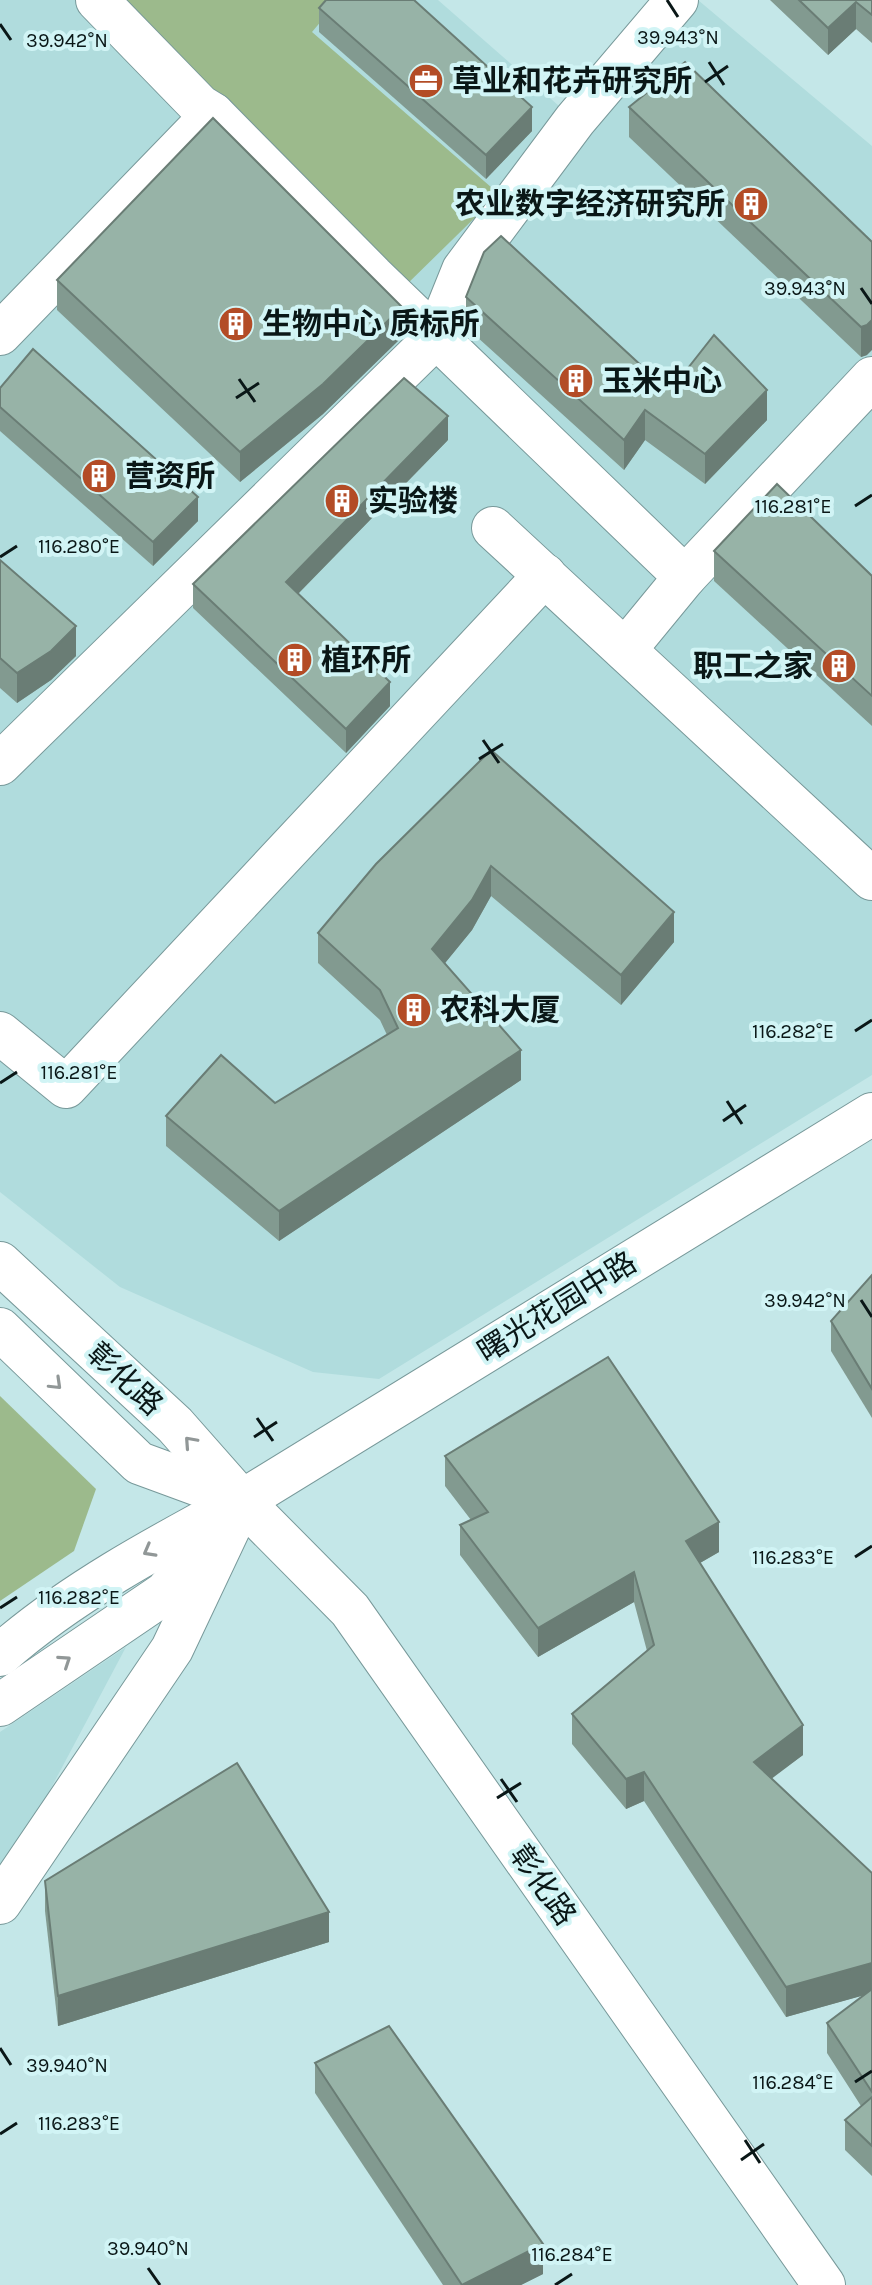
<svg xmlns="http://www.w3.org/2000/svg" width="872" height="2285" viewBox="0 0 872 2285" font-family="Karla,'Noto Sans SC',sans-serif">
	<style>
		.built { fill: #b0dcdd }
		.green { fill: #9cba8c }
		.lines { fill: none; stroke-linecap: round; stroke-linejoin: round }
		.minor-casing { stroke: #78999a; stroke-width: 44 }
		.minor { stroke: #fff; stroke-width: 42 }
		.wall { fill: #829a90 }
		.shaded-wall { fill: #6a7d75 }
		.building { fill: #97b3a7; stroke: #6a7d75; stroke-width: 2 }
		.oneway { stroke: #919797 }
		.ticks { fill: none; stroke: #0a1717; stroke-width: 3 }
		.labels { text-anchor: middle; stroke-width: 8; stroke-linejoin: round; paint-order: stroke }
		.poi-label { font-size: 30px; font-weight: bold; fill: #0a1717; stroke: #d1f4f5; text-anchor: start }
		.street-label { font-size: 30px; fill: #0a1717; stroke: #d1f4f5 }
		.ticks-label { font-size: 20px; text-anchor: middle; fill: #0a1717; stroke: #d1f4f5; stroke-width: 8; stroke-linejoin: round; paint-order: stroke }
	</style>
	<rect width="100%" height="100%" fill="#c4e7e8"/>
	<g class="built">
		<polygon points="0,0 438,0 575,120 677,0 698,0 872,146 872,1075 379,1379 313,1372 120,1287 0,1192"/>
		<polygon points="126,1647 0,1884 0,1732"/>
	</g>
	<g class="green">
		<polygon points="116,0 339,0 312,32 499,194 401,290"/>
		<polygon points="0,1396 96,1489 74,1551 0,1601"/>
	</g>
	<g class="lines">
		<defs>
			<g id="minor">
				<polyline points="97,0 200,106 213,114 373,276 685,577 625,650"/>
				<polyline points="0,334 213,114"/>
				<polyline points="493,528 872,879"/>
				<polyline points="685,577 872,378"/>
				<polyline points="0,764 436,337 463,270 575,120 677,0"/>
				<polyline points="0,1033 66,1087 545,575"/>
				<polyline points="0,1263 175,1425 242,1501 350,1610 824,2285"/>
				<polyline points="0,1329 139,1463 237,1499"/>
				<path d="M0,1655C70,1593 160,1545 242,1501L872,1114"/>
				<polyline points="0,1705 165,1593 203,1548"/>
				<polyline points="0,1903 172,1649 242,1501"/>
			</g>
		</defs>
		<use href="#minor" class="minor-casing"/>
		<use href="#minor" class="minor"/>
	</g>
	<g class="wall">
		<polygon points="770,0 872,0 872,43 856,29 828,55"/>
		<polygon points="319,8 532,131 486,179 319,32"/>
		<polygon points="629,107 872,242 867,355 861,357 629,137"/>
		<polygon points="57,280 402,337 323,414 240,482 57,310"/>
		<polygon points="466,297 658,381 767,420 705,484 645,440 624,470 466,327"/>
		<polygon points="0,388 198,521 153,566 0,431"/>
		<polygon points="448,440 298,594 390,706 346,753 193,608 193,584"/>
		<polygon points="714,551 872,576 872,726 714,581"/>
		<polygon points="0,560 76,656 51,680 17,703 0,688"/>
		<polygon points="491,750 674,942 621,1005 491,896 472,930 445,963 521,1080 279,1241 166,1146 166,1116 275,1103 387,1035 380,1020 318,963 318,933"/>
		<polygon points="872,1275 872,1418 831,1351 831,1321"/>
		<polygon points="445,1456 719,1552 700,1563 803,1755 771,1778 872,1873 872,2176 845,2150 845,2120 861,2106 827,2053 827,2023 864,1995 786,2017 644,1801 626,1809 572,1744 572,1714 647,1651 634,1602 538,1657 460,1555 460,1525 471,1520 445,1486"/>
		<polygon points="45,1881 329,1942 58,2026 45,1911"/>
		<polygon points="315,2063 543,2274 521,2285 443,2285 315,2093"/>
	</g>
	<g class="shaded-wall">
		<polygon points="856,2 856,29 828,55 828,28"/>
		<polygon points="532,107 532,131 486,179 486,155"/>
		<polygon points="402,307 402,337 323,414 240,482 240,452"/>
		<polygon points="872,320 872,350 867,355 861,357 861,327"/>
		<polygon points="767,390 767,420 705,484 705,454"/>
		<polygon points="645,410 645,440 624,470 624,440"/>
		<polygon points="448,416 448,440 286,606 286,582"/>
		<polygon points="198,497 198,521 153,566 153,542"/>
		<polygon points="76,626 76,656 51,680 17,703 17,673"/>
		<polygon points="390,682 390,706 346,753 346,729"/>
		<polygon points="491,866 491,896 472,930 432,979 432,949"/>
		<polygon points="674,912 674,942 621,1005 621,975"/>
		<polygon points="521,1050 521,1080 279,1241 279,1211"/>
		<polygon points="719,1522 719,1552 686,1571 686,1541"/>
		<polygon points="634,1572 634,1602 538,1657 538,1628"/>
		<polygon points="803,1725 803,1755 754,1792 754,1762"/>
		<polygon points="644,1772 644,1801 626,1809 626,1779"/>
		<polygon points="329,1912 329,1942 58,2026 58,1996"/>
		<polygon points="872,1963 872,1993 786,2017 786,1987"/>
		<polygon points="543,2244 543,2274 521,2285 462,2285"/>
	</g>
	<g class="building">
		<polygon points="326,0 414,0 532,107 486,155 319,8"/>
		<polygon points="799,0 872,0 872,15 856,2 828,28"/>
		<polygon points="685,62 872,242 872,320 867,325 861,327 629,107"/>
		<polygon points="213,118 402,307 323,384 240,452 57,280"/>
		<polygon points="501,236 658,381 688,368 714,335 767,390 705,454 645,410 624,440 466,297 484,252"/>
		<polygon points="33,349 198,497 153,542 0,407 0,388"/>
		<polygon points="404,378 448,416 286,582 390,682 346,729 193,584"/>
		<polygon points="777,484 872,576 872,696 714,551"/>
		<polygon points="0,560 76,626 51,651 17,673 0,658"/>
		<polygon points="491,750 674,912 621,975 491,866 472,900 432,949 521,1050 279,1211 166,1116 221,1055 275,1103 398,1028 380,990 318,933 376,864"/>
		<polygon points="872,1275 872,1389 831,1321"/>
		<polygon points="608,1357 719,1522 686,1541 803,1725 754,1762 872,1873 872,1963 786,1987 644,1772 626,1779 572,1714 654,1645 634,1572 538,1628 460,1525 488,1512 445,1456"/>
		<polygon points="237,1763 329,1912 58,1996 45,1881"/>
		<polygon points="872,1989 872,2092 827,2023"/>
		<polygon points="389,2026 543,2244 462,2285 315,2063"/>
		<polygon points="872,2097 872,2146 845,2120"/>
	</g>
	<defs><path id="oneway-chevron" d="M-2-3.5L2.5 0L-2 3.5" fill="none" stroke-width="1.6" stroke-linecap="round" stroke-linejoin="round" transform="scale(2)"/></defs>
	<g class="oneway">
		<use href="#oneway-chevron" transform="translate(56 1384) rotate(44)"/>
		<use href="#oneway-chevron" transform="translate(190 1442) rotate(-132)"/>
		<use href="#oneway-chevron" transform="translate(149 1551) rotate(151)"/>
		<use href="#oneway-chevron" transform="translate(65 1661) rotate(-34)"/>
	</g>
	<path class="ticks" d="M667,0L678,17M0,24L11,40M709,62L724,85M705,82L728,66M861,288L872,304M239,379L255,402M236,398L259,383M855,506L872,495M0,557L17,546M483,740L499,763M479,759L503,744M855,1031L872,1020M0,1083L17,1072M727,1101L742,1124M723,1121L746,1105M861,1300L872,1317M257,1418L273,1441M254,1437L277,1422M855,1557L872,1546M0,1608L17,1597M501,1779L517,1802M497,1798L521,1783M0,2048L11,2065M855,2082L872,2071M0,2134L17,2123M745,2140L760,2163M741,2160L764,2144M148,2268L160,2285M555,2285L572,2274"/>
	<defs>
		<symbol id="office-disc" viewBox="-11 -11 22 22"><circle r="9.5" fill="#b34c26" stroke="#d1f4f5"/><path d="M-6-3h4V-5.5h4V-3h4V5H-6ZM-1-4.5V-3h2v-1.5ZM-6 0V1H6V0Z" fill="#fff"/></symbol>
		<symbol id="building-disc" viewBox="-11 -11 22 22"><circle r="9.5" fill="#b34c26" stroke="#d1f4f5"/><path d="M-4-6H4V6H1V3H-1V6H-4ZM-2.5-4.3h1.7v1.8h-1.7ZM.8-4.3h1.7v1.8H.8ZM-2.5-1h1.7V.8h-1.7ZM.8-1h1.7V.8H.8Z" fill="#fff"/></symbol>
	</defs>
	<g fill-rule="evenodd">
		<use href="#office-disc" x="406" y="61" width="40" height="40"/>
		<use href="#building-disc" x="731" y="184" width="40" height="40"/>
		<use href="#building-disc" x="216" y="304" width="40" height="40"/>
		<use href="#building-disc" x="556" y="361" width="40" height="40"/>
		<use href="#building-disc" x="79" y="456" width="40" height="40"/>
		<use href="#building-disc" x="322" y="481" width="40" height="40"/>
		<use href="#building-disc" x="275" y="640" width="40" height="40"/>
		<use href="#building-disc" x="819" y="646" width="40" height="40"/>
		<use href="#building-disc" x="394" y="990" width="40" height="40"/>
	</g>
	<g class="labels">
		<g class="poi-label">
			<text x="452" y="91">草业和花卉研究所</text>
			<text x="725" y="214" text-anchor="end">农业数字经济研究所</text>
			<text x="262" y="334">生物中心 质标所</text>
			<text x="602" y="391">玉米中心</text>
			<text x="125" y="486">营资所</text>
			<text x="368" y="511">实验楼</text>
			<text x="321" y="670">植环所</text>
			<text x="813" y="676" text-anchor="end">职工之家</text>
			<text x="440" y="1020">农科大厦</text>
		</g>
		<g class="street-label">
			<text transform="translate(557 1307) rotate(-32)" y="10">曙光花园中路</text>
			<text transform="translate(125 1379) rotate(43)" y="10">彰化路</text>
			<text transform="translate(543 1885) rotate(55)" y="10">彰化路</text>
		</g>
	</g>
	<g class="ticks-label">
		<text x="678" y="44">39.943°N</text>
		<text x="67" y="47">39.942°N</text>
		<text x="805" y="295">39.943°N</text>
		<text x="793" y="513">116.281°E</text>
		<text x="79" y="553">116.280°E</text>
		<text x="793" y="1038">116.282°E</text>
		<text x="79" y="1079">116.281°E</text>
		<text x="805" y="1307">39.942°N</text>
		<text x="793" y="1564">116.283°E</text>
		<text x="79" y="1604">116.282°E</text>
		<text x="67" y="2072">39.940°N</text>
		<text x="793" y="2089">116.284°E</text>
		<text x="79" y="2130">116.283°E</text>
		<text x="148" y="2255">39.940°N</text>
		<text x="572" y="2261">116.284°E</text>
	</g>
</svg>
